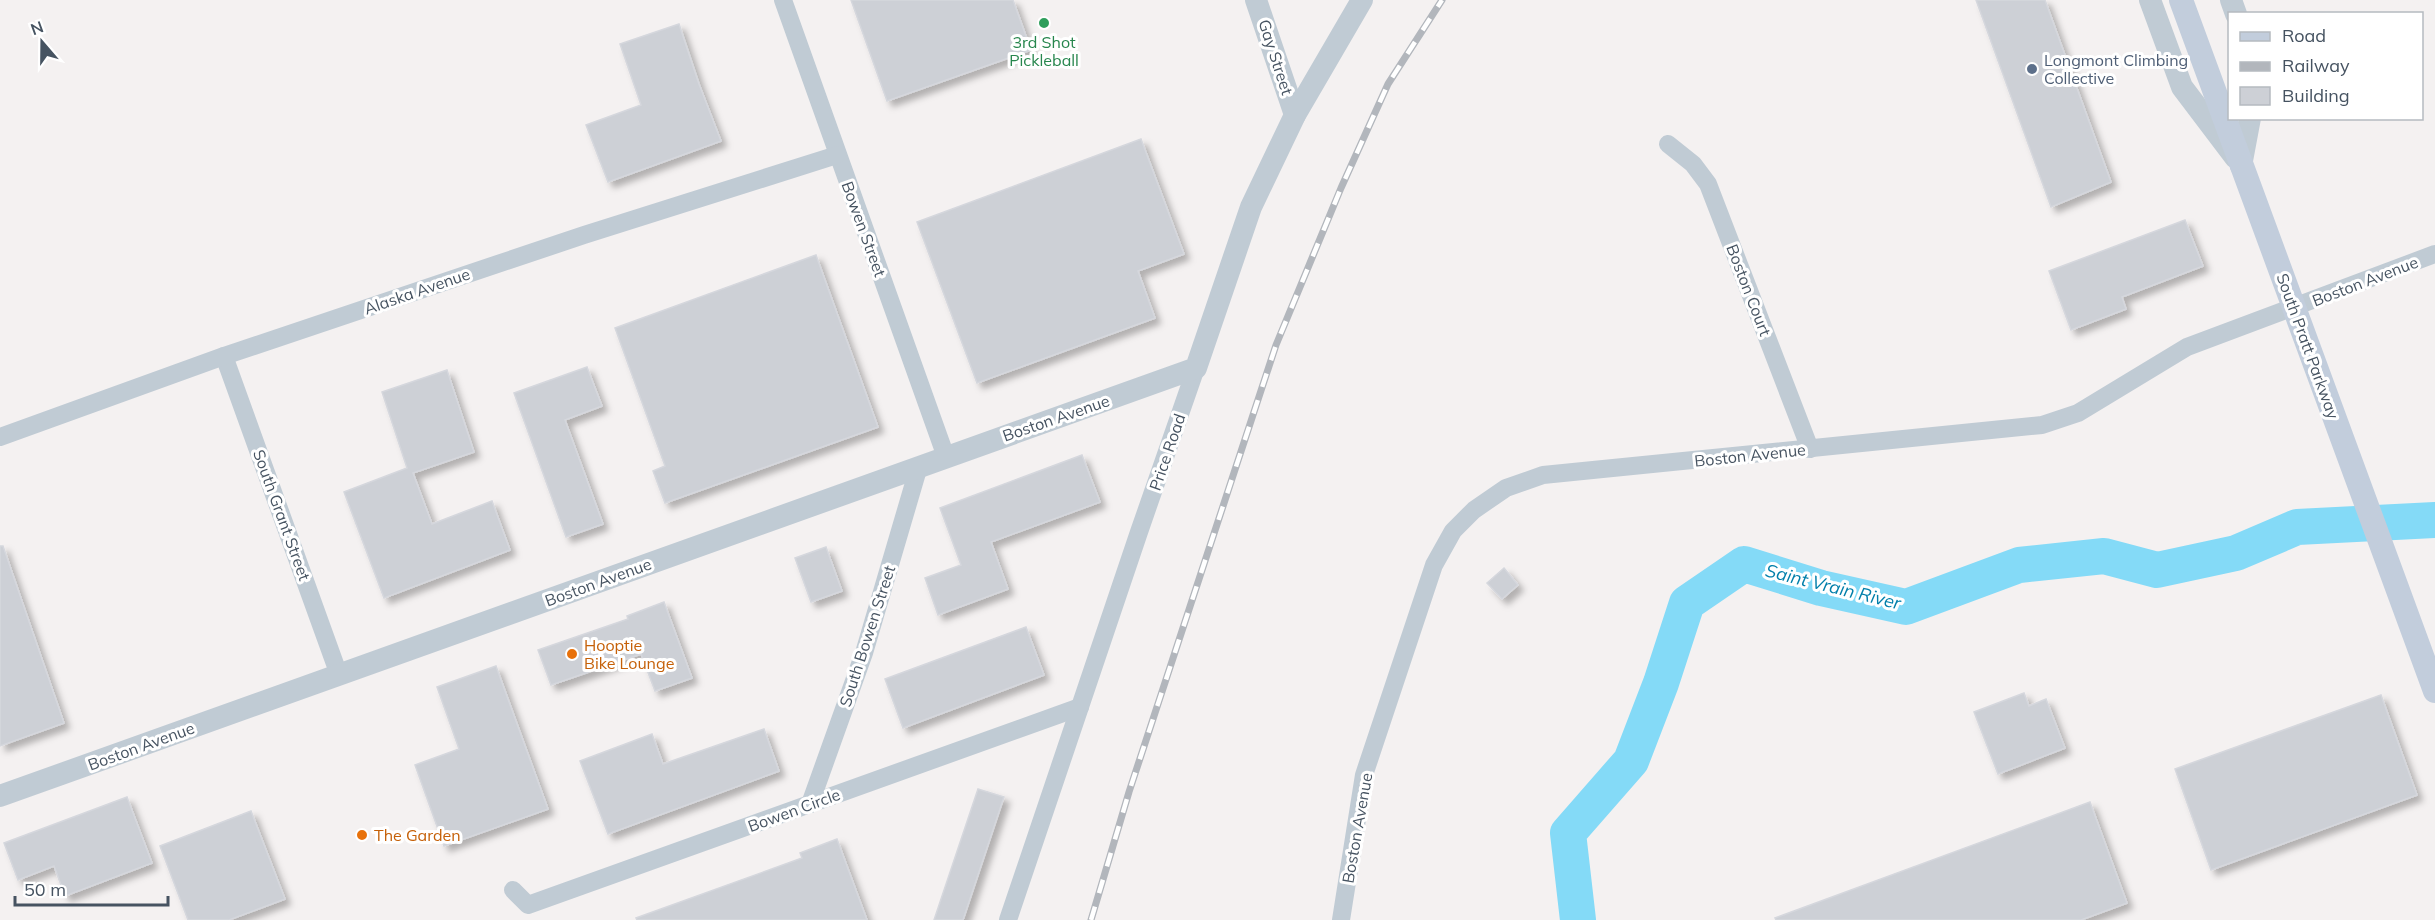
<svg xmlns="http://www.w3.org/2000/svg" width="2435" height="920" viewBox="0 0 2435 920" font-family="Mulish,sans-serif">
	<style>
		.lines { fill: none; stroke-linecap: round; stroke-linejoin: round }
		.river { stroke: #84daf7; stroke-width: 36 }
		.building { fill: #cdd0d6; stroke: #d5d7dd; stroke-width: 1.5; filter: url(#shadow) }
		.minor { stroke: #c0cbd4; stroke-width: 18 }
		.tertiary { stroke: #c0cbd4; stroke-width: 22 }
		.secondary { stroke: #c2cddc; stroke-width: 24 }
		.rail-casing { stroke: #b2b6bc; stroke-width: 7 }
		.rail { stroke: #fff; stroke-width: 4.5; stroke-dasharray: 14; stroke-linecap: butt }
		.leisure-dot { fill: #2e9e5b; stroke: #fff; stroke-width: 2 }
		.service-dot { fill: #5c6f8a; stroke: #fff; stroke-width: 2 }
		.food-dot { fill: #e8710a; stroke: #fff; stroke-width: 2 }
		.labels { text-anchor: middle; stroke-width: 6; stroke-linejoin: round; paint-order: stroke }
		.leisure-label { font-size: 16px; fill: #27864d; stroke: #fff }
		.street-label { font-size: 16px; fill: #465361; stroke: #fff }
		.service-label { font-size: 16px; fill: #4e5e75; stroke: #fff; text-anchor: start }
		.food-label { font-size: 16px; fill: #c56008; stroke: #fff; text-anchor: start }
		.water-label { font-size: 18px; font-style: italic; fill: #027faa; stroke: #fff }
	</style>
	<defs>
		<filter id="shadow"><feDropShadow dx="5.5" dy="5.5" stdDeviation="3" flood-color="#0004"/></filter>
	</defs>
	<rect width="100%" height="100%" fill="#f4f1f1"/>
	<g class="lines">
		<polyline class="river" points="1578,920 1568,833 1631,761 1661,683 1687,603 1744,564 1821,588 1906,607 2019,565 2104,556 2157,570 2236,553 2297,527 2435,520"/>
	</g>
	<g class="building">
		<polygon points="851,0 1013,0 1031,50 887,101"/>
		<polygon points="1976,0 2045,0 2111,182 2051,207"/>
		<polygon points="679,24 699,84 721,141 608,182 586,125 641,105 620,44"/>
		<polygon points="1141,139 1184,254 1138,271 1155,318 977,383 917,222"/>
		<polygon points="2185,220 2203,266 2122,297 2126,309 2071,330 2049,271"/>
		<polygon points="816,255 878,427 665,503 653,471 665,466 615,328"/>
		<polygon points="587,367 602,406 565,420 603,524 566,537 514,393"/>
		<polygon points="447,370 474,452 413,473 432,524 492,501 510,550 384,598 344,492 407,468 382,392"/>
		<polygon points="1082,455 1100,502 991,542 1008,589 938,615 925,578 961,565 940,508"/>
		<polygon points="0,546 3,546 64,723 0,746"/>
		<polygon points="826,547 842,591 811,602 795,558"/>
		<polygon points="1504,568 1518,585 1502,599 1487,583"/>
		<polygon points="664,602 692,678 655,691 641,654 551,685 538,650 628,619 627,616"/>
		<polygon points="1026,627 1044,675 903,728 885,679"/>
		<polygon points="496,666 548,809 444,846 415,765 459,749 437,687"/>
		<polygon points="2024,693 2029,706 2046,699 2065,748 1998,774 1974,712"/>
		<polygon points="2381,695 2417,795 2211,870 2175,769"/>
		<polygon points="764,729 779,771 608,834 580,761 652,734 663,764"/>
		<polygon points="978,789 1004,797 963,920 934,920"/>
		<polygon points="127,797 152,863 65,896 54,866 18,880 4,843"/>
		<polygon points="2090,802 2127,903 2081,920 1776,920 1775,918"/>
		<polygon points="251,811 285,899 229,920 188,920 160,846"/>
		<polygon points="837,839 867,920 637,920 636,918 802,858 800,853"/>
	</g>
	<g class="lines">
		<g class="minor">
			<polyline points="783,0 946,457"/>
			<polyline points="1668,144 1693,164 1708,184 1810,449"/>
			<polyline points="224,356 339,675"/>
			<polyline points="0,437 224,356 584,235 837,155"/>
			<polyline points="810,804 864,653 919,466"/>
			<polyline points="513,890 528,905 1080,707"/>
			<polyline points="1008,920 1139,532 1196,368"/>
			<polyline points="1341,920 1364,775 1434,565 1453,531 1474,510 1506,488 1543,475 2042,425 2078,413 2187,347 2435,254"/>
		</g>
		<g class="tertiary">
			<polyline points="1256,0 1295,115"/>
			<polyline points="2150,0 2182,87 2235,157"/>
			<polyline points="2231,0 2236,14"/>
			<polyline points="2241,166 2250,118"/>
			<polyline points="0,796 1196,368 1251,207 1295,115 1362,0"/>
		</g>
		<polyline class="secondary" points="2181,0 2435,691"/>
		<defs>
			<polyline id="rail" points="1091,920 1129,792 1276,345 1341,188 1388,84 1442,0"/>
		</defs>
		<use href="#rail" class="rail-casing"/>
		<use href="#rail" class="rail"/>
	</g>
	<circle class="leisure-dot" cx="1044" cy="23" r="6"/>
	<circle class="service-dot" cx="2032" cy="69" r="6"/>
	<g class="food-dot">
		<circle cx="572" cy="654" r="6"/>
		<circle cx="362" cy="835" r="6"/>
	</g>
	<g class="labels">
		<g class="leisure-label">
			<text x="1044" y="48">3rd Shot<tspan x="1044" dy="18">Pickleball</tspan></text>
		</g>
		<g class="street-label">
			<text transform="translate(1276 57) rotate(72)" y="6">Gay Street</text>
			<text transform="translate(864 229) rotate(70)" y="6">Bowen Street</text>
			<text transform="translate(2365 281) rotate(-21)" y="6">Boston Avenue</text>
			<text transform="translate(1749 290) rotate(69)" y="6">Boston Court</text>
			<text transform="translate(417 291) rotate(-19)" y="6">Alaska Avenue</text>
			<text transform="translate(2308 346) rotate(70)" y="6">South Pratt Parkway</text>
			<text transform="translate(1056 418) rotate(-19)" y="6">Boston Avenue</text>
			<text transform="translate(1167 452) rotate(-71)" y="6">Price Road</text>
			<text transform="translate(1750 455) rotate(-6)" y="6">Boston Avenue</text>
			<text transform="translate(282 515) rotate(70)" y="6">South Grant Street</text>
			<text transform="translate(598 582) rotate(-20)" y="6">Boston Avenue</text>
			<text transform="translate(867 636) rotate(-72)" y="6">South Bowen Street</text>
			<text transform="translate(141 746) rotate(-20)" y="6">Boston Avenue</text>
			<text transform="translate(794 810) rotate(-20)" y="6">Bowen Circle</text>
			<text transform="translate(1357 828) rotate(-80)" y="6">Boston Avenue</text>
		</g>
		<g class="service-label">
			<text x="2044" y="66">Longmont Climbing<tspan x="2044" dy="18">Collective</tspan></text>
		</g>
		<g class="food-label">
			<text x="584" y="651">Hooptie<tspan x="584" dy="18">Bike Lounge</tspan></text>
			<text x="374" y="841">The Garden</text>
		</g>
		<g class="water-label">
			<text transform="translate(1833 587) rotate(14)" y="6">Saint Vrain River</text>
		</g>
	</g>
	<rect x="2228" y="12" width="195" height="108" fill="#ffffff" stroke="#b5bac0" stroke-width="1.5"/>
	<rect x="2240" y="32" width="30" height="9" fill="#c2cddc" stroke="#b5bac0" stroke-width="1.5"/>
	<text x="2282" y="42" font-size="18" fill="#465361">Road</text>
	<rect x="2240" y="62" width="30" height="9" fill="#b2b6bc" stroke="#b5bac0" stroke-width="1.5"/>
	<text x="2282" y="72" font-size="18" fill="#465361">Railway</text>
	<rect x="2240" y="87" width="30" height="18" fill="#cdd0d6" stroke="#b5bac0" stroke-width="1.5"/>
	<text x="2282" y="102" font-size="18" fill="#465361">Building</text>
	<g transform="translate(42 42) rotate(340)" stroke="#ffffff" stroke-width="4.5" paint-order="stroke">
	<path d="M0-4.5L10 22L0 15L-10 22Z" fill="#465361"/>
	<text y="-9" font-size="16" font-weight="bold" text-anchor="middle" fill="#465361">N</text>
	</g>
	<path d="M15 896v9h153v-9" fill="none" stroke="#465361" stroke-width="3"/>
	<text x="24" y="896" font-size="18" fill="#465361" stroke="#ffffff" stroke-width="4.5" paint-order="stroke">50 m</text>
</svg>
